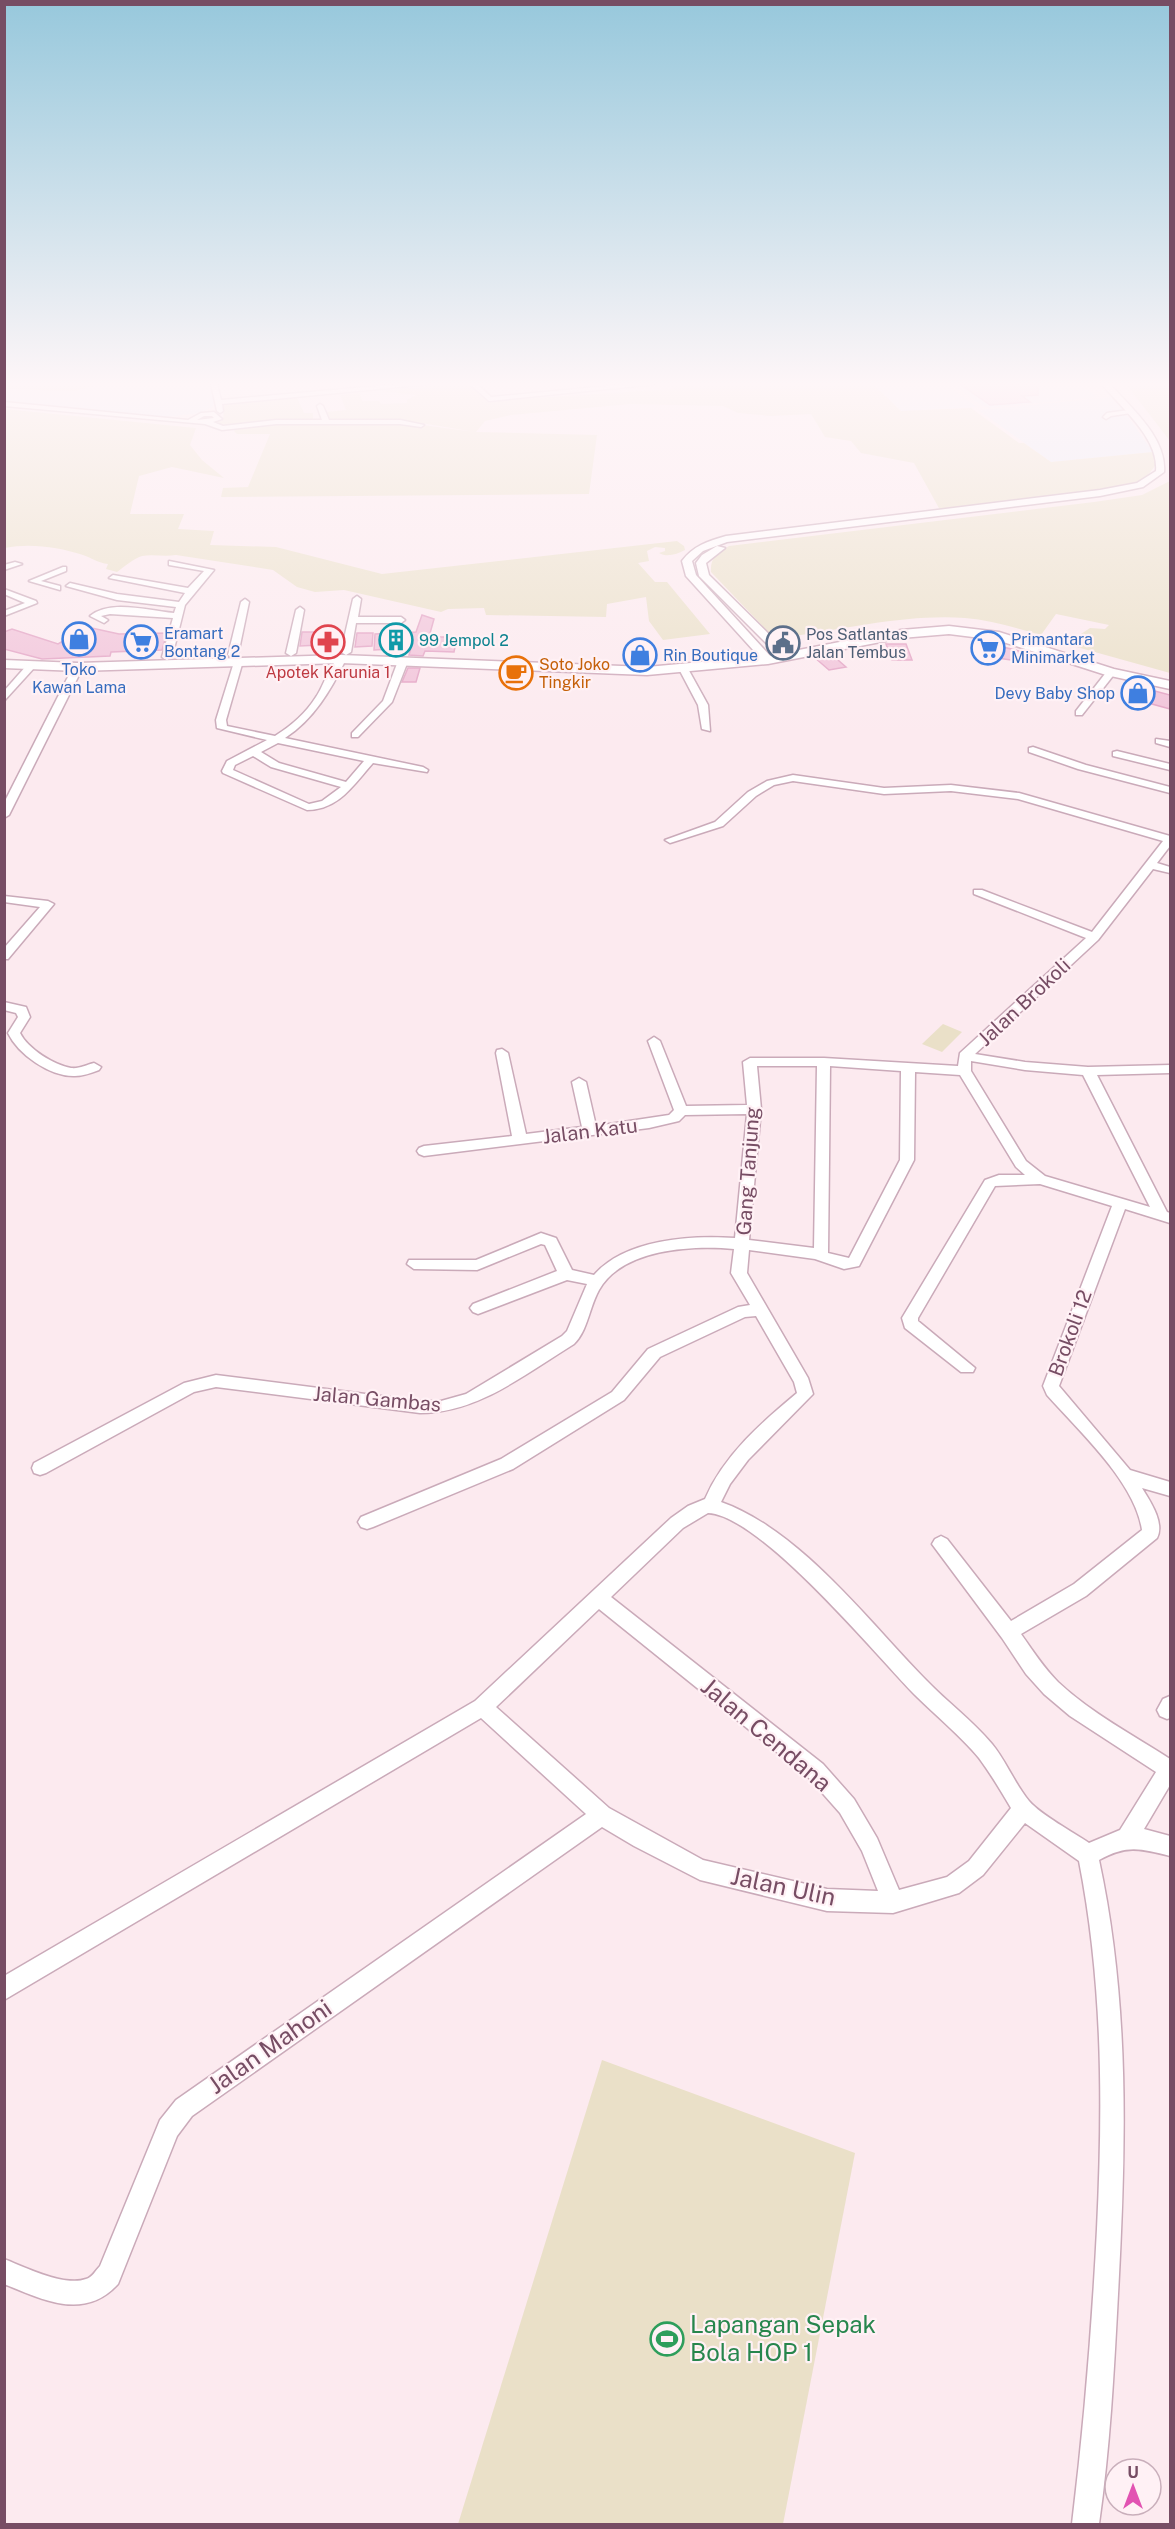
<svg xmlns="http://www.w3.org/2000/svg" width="1175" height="2529" viewBox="0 0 1175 2529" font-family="'Public Sans',sans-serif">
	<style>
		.education { fill: #e7ebf9 }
		.green { fill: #eae0c8 }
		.building { fill: #f1c3d9; stroke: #e3a3c4; stroke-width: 1.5 }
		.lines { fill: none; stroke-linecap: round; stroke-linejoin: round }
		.minor-casing { stroke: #caaab9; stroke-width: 3 }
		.tertiary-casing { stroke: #caaab9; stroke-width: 3 }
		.secondary-casing { stroke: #cda8b9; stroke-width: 3 }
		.minor { fill: #fff; fill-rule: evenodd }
		.tertiary { fill: #fff; fill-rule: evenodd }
		.secondary { fill: #fff; fill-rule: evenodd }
		.labels { text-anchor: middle; stroke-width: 4.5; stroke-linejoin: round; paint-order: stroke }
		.far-shop-label { font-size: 16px; fill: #366cbe; stroke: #fff1f5; text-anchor: start }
		.far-service-label { font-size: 16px; fill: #4e5e75; stroke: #fff1f5; text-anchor: start }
		.far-culture-label { font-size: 16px; fill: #0d838f; stroke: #fff1f5; text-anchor: start }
		.far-food-label { font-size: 16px; fill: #c56008; stroke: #fff1f5; text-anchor: start }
		.far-health-label { font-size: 16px; fill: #be3a42; stroke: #fff1f5 }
		.street-label { font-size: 20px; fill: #774d64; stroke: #fff1f5 }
		.near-street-label { font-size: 24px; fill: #774d64; stroke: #fff1f5 }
		.near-leisure-label { font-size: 24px; fill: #27864d; stroke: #fff1f5; text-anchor: start }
	</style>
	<rect width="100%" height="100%" fill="#fceaef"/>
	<g class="education">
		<polygon points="101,384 209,384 215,399 212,407 200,413 166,417 5,403 5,389 74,391"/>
		<polygon points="873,384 945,384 977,407 901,411"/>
		<polygon points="952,384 1079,384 1099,397 989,408 981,405"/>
		<polygon points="1114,397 1153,452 1051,462 978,410"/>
	</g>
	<g class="green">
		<polygon points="5,384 101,384 74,391 5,389"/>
		<path d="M452,384H469L487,401L673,389L671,386L691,384L696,387L743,384H873L901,411L971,408L1019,443H1024L1051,462L1153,452L1156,464C1148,478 1138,483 1122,488L940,510L914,463L861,453L851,441L825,437L811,414L771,416L738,413L723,406L630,404L511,415L485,421L476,432L597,435L589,494L221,497L223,488L248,487L270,434H237L234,431L237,427L212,426L223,420L224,406L226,405L297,398L304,413H313V422L415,424L475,432L403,420H331L326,412L346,410L340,395L360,393L362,401H379L381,404L407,403V400L416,395L381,391Z"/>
		<polygon points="1126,384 1170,384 1170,441"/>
		<path d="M4,409L196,428L190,445L202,460L224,478L172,467L139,476L130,514H184L178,529L214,531L210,545L276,547L382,574L677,541L684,546L685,550C677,554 667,558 659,553L665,551V548L655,547L647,551L649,561L638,563L655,582H667L710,634L663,640L649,621L646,597L607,604L606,617L486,615L484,608L448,609L441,612L344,590L315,592L297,587L273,570L176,555C164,557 153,554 142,556C133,559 124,567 117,572L106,569L108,564C98,563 92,558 83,555C58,547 30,543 5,548Z"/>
		<path d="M1170,481V673L1066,644L1090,628L1105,629L1109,625L1056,614L1041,635C1016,628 991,620 965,618C909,614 849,628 795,636L789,633L772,636L711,572C710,558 717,553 729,546L1094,502L1142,495Z"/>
		<polygon points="943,1024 962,1032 942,1052 922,1044"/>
		<polygon points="602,2060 855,2153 783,2524 458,2524"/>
	</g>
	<g class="building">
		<polygon points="960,384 1038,384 1038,395 1022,396 1030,402 990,405"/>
		<polygon points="422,615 434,619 429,637 457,637 454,652 425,651 423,656 409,655 411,648 374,650 375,634 416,632"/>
		<polygon points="87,627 119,634 167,633 162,650 111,652 110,656 42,659 4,649 4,632 12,629 58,644"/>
		<polygon points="302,632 321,632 320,645 300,646"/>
		<polygon points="357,633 373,633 372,646 355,647"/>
		<polygon points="324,635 343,635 339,649 321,649"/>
		<polygon points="982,642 1032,654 1031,663 976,655"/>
		<polygon points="886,644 906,644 912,660 892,660"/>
		<polygon points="831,654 846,667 829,670 814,657"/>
		<polygon points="408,668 420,668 416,682 402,682"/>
		<polygon points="1151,690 1170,695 1170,709 1141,701"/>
	</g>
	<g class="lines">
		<defs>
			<g id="minor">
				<polygon points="211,384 217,384 221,400 400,384 430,384 222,404 223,411 220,413 217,411"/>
				<polygon points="470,384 477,384 491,397 628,384 657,384 489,401"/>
				<path d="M4,402L188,420L201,413L214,412L222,419L213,422L223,426L276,420H322L317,406L320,404L323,406L329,420H400L424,425L421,427L400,424H276L222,430L205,424L4,406ZM204,416H212L214,418L197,420Z"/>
				<polygon points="1129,410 1131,413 1111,416 1106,419 1103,417 1107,413"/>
				<path d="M169,561L214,570L185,605L172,657L167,660L162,657L173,618L110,614L101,616L108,620L104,623L90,616C110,599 150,611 174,613L176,607L117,600L66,586L70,583L117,594L179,602L185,593L109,578L113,575L188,588L204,571L169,565Z"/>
				<polygon points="15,562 22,564 4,570 4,565"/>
				<polygon points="63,567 66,567 66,571 41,581 60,586 60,590 29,581"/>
				<polygon points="4,589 36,601 37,603 4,616 4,611 25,603 4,594"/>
				<polygon points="357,596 361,599 358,617 401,617 405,620 401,623 356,623 351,652 346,655 341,652 353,599"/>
				<polygon points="245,599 249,602 238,655 233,658 228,655 241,602"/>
				<polygon points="300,607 304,610 296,653 291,656 286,653 296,610"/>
				<path d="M341,656L346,659C331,690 314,719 285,738L423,767L428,770L427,772L373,763C354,784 339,810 307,810L223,773L222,771L227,761L267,740L217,728L216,720L235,659L243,661L226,720L227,726L275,736C291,726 306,713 316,697C324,686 330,662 341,656ZM278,743L364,761L346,782L279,763L261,752ZM253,756L271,767L341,787L322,801L309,804L233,770L235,765Z"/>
				<polygon points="403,658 408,661 392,702 358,737 352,737 352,733 383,701 398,661"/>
				<polygon points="78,664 83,667 9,815 4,818 4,803 73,667"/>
				<polygon points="27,665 35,667 4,701 4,691"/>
				<polygon points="681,667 687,667 708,705 710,731 702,729 698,705 679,669"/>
				<polygon points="1108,670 1116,672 1082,715 1076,715 1076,711"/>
				<polygon points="1156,739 1170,741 1170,747 1156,743"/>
				<polygon points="1033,747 1086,765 1170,787 1170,793 1078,769 1029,752 1029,748"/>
				<polygon points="1117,751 1170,764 1170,770 1113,756 1113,752"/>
				<path d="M793,775L884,788L951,785L1019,793L1170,836V846L1157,863L1170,867V873L1153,869L1098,940L975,1054L1025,1062L1088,1067L1170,1065V1073L1097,1075L1167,1212L1170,1213V1223L1125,1209L1059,1386L1130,1470L1170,1482V1496L1142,1488C1150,1501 1165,1523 1157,1538L1086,1596L1021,1634C1033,1651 1044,1668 1058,1682C1091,1713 1133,1735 1170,1759V1785L1144,1829L1170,1836V1856C1141,1849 1128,1844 1099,1860C1130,2003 1126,2148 1118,2294C1114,2371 1110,2448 1099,2524H1072C1084,2426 1092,2327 1097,2229C1103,2105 1103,1983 1079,1861L1025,1823L983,1875L959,1893L893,1913L827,1911L700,1880L634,1846L602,1827L192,2116L177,2136L118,2284C84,2321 44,2300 4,2284V2259C24,2267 65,2287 86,2279C92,2278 96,2270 100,2266L160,2120L176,2100L586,1814L481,1718L4,2000V1976L475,1701L671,1518L688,1506L705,1499C724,1455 761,1423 797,1393L794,1382L756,1316L745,1317L660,1357L624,1400L513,1469L373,1527L367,1529L361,1527L358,1522L361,1517L501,1459L612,1392L648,1349L738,1307L750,1305L731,1273L734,1249C692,1245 622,1249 599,1290C589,1308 588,1330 574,1344C525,1374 478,1413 420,1413L216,1387L194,1392L46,1473L40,1475L34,1473L32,1468L34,1463L184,1383L216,1375L420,1401H441L466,1394L562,1336L567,1331L587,1284L567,1280L478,1314L473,1312L470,1308L473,1304L557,1271L545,1245L541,1244L477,1270L414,1269L407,1264L409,1260H476L541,1233L556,1238L572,1270L594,1275C625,1239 691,1235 735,1238L747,1114L685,1115L679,1121L649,1128L424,1156L419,1154L417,1151L419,1148L424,1146L512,1136L496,1053L497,1050L502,1049L508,1053L526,1134L582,1127L572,1082L579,1078L586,1082L596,1126L669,1115L674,1110L648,1041L654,1037L660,1041L686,1106L747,1105L743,1062L750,1058H824L958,1066L960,1053L1086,938L974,894V890H982L1092,932L1163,841L1018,799L951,791L884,794L793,781L774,785L756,796L723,826L670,843L665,840L715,822L748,792L767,781ZM971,1061L1025,1070L1083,1075L1150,1207L1045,1176L1026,1161L971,1071ZM757,1066H817L814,1248L749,1240L761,1109ZM830,1066L901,1071L900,1160L849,1258L828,1253ZM915,1072L960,1075L1016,1167L1025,1175H999L985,1180L902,1318L905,1328L961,1372H973L975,1368L918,1321V1318L995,1186L1040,1184L1112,1206L1043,1386L1047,1395C1079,1431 1135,1482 1142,1530L1074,1584L1011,1621L947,1539L941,1536L935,1539L932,1544L1002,1638L1026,1674L1044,1694L1070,1716L1156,1772L1120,1830L1089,1843C1073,1832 1041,1815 1029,1801C1015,1784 1006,1761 992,1744C972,1720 947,1702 926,1680C868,1621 800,1530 721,1502L730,1484L748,1460L813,1394L808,1378L747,1273L749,1250L815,1259L844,1269L859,1266L914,1160ZM708,1513C760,1515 876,1655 914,1694C936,1716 960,1735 979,1758C991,1774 1001,1791 1011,1808L969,1861L947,1877L899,1890L877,1838L854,1799L823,1764L611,1597L683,1528ZM599,1609L809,1778L840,1813L862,1851L878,1891L827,1889L703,1860L609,1808L496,1707Z"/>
				<polygon points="4,896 48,901 54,904 8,959 4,959 4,948 40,907 4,902"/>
				<path d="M4,1002L26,1007L30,1017L20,1033C28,1049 54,1065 71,1068C79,1069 86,1065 94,1063L101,1067L99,1070C91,1073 83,1076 75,1076C50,1077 18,1054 8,1033L18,1017L16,1013L4,1010Z"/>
				<polygon points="1170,1696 1170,1718 1167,1719 1160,1716 1157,1710 1163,1699"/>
			</g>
			<g id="tertiary">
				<path d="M1102,384H1110C1131,408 1167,438 1164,472L1143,487L1100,496L727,542L703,551L692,561L696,575L772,658V662H764L686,576L682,561C693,546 708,541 726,536L1100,490L1137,483L1156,471C1159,438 1121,408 1102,384Z"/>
				<polygon points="717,546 725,548 706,563 709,575 789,654 789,658 781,658 699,576 696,563 702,555"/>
			</g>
			<polygon id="secondary" points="949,626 999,632 1114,669 1170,681 1170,689 1106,675 997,640 949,634 901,638 768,664 647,675 341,663 78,671 4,668 4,660 78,663 341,655 647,667 768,656 901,630"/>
		</defs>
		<use href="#minor" class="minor-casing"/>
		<use href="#tertiary" class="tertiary-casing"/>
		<use href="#secondary" class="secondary-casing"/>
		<use href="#minor" class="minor"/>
		<use href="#tertiary" class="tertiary"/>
		<use href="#secondary" class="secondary"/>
	</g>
	<linearGradient id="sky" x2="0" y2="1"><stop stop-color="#97c8dc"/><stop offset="0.52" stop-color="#fef6f8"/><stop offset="1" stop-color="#fef6f8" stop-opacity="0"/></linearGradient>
	<rect width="1175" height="738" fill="url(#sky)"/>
	<defs>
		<symbol id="shop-ring" viewBox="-11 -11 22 22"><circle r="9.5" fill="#fff1f5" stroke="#3f7fe0" stroke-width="1.5"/><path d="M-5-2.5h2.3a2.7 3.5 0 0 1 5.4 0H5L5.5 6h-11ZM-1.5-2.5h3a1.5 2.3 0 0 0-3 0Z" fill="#3f7fe0"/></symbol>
		<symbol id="building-ring" viewBox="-11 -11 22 22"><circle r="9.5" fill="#fff1f5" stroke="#0f9aa8" stroke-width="1.5"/><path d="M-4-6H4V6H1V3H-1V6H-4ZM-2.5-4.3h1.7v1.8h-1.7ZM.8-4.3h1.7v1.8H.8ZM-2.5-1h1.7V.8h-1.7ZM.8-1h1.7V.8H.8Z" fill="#0f9aa8"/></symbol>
		<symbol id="supermarket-ring" viewBox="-11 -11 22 22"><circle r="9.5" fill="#fff1f5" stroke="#3f7fe0" stroke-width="1.5"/><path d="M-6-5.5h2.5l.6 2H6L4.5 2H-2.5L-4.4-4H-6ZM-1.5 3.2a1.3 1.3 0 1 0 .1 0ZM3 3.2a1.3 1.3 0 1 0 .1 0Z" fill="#3f7fe0"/></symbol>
		<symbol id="pharmacy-ring" viewBox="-11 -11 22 22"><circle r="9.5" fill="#fff1f5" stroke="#e0444e" stroke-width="1.5"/><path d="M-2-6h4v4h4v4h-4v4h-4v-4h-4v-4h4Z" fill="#e0444e"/></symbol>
		<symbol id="civic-ring" viewBox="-11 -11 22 22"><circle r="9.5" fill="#fff1f5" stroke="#5c6f8a" stroke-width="1.5"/><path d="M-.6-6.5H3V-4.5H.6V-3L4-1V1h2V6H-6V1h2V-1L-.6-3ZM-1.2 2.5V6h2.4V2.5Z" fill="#5c6f8a"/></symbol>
		<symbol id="cafe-ring" viewBox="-11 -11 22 22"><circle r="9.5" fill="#fff1f5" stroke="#e8710a" stroke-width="1.5"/><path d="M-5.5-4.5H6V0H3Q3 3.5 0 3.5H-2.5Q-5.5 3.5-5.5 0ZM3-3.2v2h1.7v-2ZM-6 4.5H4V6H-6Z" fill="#e8710a"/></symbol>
		<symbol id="stadium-ring" viewBox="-11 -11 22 22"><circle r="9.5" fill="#fff1f5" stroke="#2e9e5b" stroke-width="1.5"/><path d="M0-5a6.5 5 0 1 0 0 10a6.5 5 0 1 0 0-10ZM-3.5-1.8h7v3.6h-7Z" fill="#2e9e5b"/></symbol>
	</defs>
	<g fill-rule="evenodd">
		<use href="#shop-ring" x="60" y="620" width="38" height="38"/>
		<use href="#building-ring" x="377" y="621" width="38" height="38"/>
		<use href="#supermarket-ring" x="122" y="623" width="38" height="38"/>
		<use href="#pharmacy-ring" x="309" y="623" width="38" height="38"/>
		<use href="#civic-ring" x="764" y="624" width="38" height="38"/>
		<use href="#supermarket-ring" x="969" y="629" width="38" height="38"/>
		<use href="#shop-ring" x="621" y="636" width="38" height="38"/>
		<use href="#cafe-ring" x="497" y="654" width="38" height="38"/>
		<use href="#shop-ring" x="1119" y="674" width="38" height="38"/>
		<use href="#stadium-ring" x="648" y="2320" width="38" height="38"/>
	</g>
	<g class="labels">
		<g class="far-shop-label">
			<text x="164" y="639">Eramart<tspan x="164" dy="18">Bontang 2</tspan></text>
			<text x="1011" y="645">Primantara<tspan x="1011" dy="18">Minimarket</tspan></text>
			<text x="663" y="661">Rin Boutique</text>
			<text x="79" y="675" text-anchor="middle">Toko<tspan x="79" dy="18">Kawan Lama</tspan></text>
			<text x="1115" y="699" text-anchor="end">Devy Baby Shop</text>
		</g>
		<g class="far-service-label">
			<text x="806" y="640">Pos Satlantas<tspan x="806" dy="18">Jalan Tembus</tspan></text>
		</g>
		<g class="far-culture-label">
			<text x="419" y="646">99 Jempol 2</text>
		</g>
		<g class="far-food-label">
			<text x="539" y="670">Soto Joko<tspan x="539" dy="18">Tingkir</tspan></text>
		</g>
		<g class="far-health-label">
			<text x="328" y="678">Apotek Karunia 1</text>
		</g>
		<g class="street-label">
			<text transform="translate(1024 1002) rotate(-43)" y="7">Jalan Brokoli</text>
			<text transform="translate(590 1131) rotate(-7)" y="7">Jalan Katu</text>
			<text transform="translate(748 1171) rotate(-86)" y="7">Gang Tanjung</text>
			<text transform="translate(1070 1333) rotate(-70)" y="7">Brokoli 12</text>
			<text transform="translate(377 1399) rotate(5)" y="7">Jalan Gambas</text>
		</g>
		<g class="near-street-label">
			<text transform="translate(766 1735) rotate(40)" y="8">Jalan Cendana</text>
			<text transform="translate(783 1887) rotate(12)" y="8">Jalan Ulin</text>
			<text transform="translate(270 2047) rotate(-35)" y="8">Jalan Mahoni</text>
		</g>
		<g class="near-leisure-label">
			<text x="690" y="2333">Lapangan Sepak<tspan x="690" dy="28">Bola HOP 1</tspan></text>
		</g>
	</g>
	<rect width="1175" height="2529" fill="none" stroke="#774d64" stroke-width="12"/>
	<g transform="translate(1133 2487)"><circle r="28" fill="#fff1f5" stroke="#c9afbb" stroke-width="1.5"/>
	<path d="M0-4.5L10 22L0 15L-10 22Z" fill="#e253b2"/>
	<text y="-9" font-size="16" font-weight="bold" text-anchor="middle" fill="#774d64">U</text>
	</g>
</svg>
